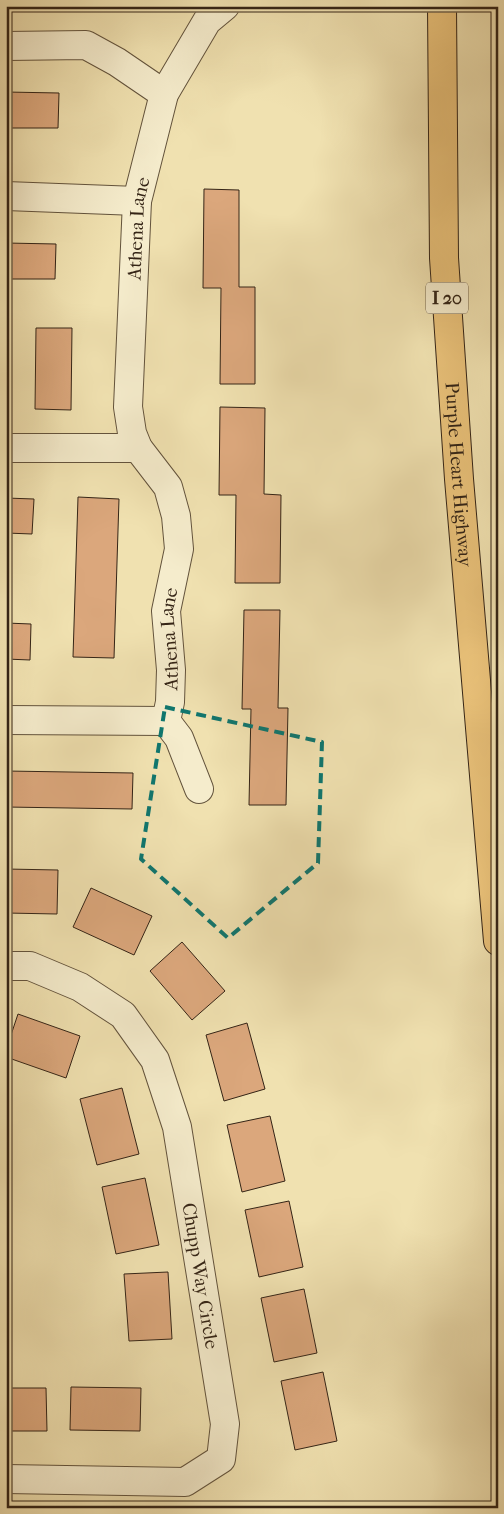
<svg xmlns="http://www.w3.org/2000/svg" width="504" height="1514" viewBox="0 0 504 1514" font-family="'IM FELL French Canon',serif">
	<style>
		.building { fill: #dba77c; stroke: #342416 }
		.lines { fill: none; stroke-linecap: round; stroke-linejoin: round }
		.minor-casing { stroke: #63533c; stroke-width: 30 }
		.highway-casing { stroke: #342416; stroke-width: 30 }
		.minor { stroke: #f5eccc; stroke-width: 28 }
		.highway { stroke: #e8c078; stroke-width: 28 }
		.marked { fill: none; stroke: #0f766e; stroke-width: 4; stroke-dasharray: 10 6; stroke-linejoin: round }
		.labels { text-anchor: middle; stroke-width: 5; stroke-linejoin: round; paint-order: stroke }
		.shield { fill: #f5eccc; stroke: #6e604d; stroke-width: 1 }
		.shield-label { font-size: 18px; font-weight: bold; fill: #342416 }
		.street-label { font-size: 19px; fill: #342416; stroke: #f5eccc }
	</style>
	<rect width="100%" height="100%" fill="#f0e1b0"/>
	<filter id="stains"><feTurbulence type="fractalNoise" baseFrequency=".004" numOctaves="4"/><feColorMatrix values="0 0 0 0 .2 0 0 0 0 .09 0 0 0 0 .02 0 0 0 .5 -.17"/></filter>
	<radialGradient id="worn" r=".72"><stop offset=".6" stop-color="#630" stop-opacity="0"/><stop offset="1" stop-color="#630" stop-opacity=".3"/></radialGradient>
	<g class="building">
		<polygon points="6,92 59,93 58,128 6,128"/>
		<polygon points="204,189 239,190 239,287 255,287 255,384 220,384 221,288 203,288"/>
		<polygon points="6,243 56,244 55,279 6,279"/>
		<polygon points="36,328 72,328 71,410 35,409"/>
		<polygon points="220,407 265,408 264,494 281,495 280,583 235,583 236,495 219,495"/>
		<polygon points="78,497 119,499 114,658 73,657"/>
		<polygon points="6,498 34,499 32,534 6,533"/>
		<polygon points="244,610 280,610 278,708 288,708 286,805 249,805 251,709 242,709"/>
		<polygon points="6,623 31,624 30,660 6,659"/>
		<polygon points="6,771 133,773 132,809 6,807"/>
		<polygon points="6,869 58,870 57,914 6,913"/>
		<polygon points="91,888 152,916 134,955 73,927"/>
		<polygon points="182,942 225,991 192,1020 150,971"/>
		<polygon points="18,1014 80,1036 66,1078 6,1057 6,1050"/>
		<polygon points="247,1023 265,1089 224,1101 206,1035"/>
		<polygon points="122,1088 139,1154 97,1165 80,1099"/>
		<polygon points="270,1116 285,1181 242,1192 227,1125"/>
		<polygon points="145,1178 159,1245 116,1254 102,1187"/>
		<polygon points="289,1201 303,1267 259,1277 245,1210"/>
		<polygon points="168,1272 172,1339 129,1341 124,1274"/>
		<polygon points="304,1289 317,1353 274,1362 261,1298"/>
		<polygon points="323,1372 337,1441 295,1450 281,1381"/>
		<polygon points="71,1387 141,1388 140,1431 70,1430"/>
		<polygon points="6,1388 46,1388 47,1431 6,1431"/>
	</g>
	<g class="lines">
		<defs>
			<g id="minor">
				<polyline points="6,46 86,45 117,62 164,94"/>
				<polyline points="6,196 137,201"/>
				<polyline points="6,448 138,448"/>
				<polyline points="6,720 166,721"/>
				<path id="s1" d="M199,789L179,738L166,721L170,702L171,670L166,611L179,549L176,516L168,487L138,448L132,433L128,407L137,201L164,94L207,21L225,6"/>
				<path id="s2" d="M6,966H30L80,987L123,1015L155,1060L177,1127L225,1424L221,1459L185,1482L6,1479"/>
			</g>
			<g id="highway">
				<path id="s3" d="M442,6L444,258L459,479L498,941"/>
			</g>
		</defs>
		<use href="#minor" class="minor-casing"/>
		<use href="#highway" class="highway-casing"/>
		<use href="#minor" class="minor"/>
		<use href="#highway" class="highway"/>
	</g>
	<path class="marked" d="M165,707L322,742L318,863L228,938L141,859Z"/>
	<g class="labels">
		<rect class="shield" x="426" y="282.5" width="42" height="31" rx="4"/>
		<g class="shield-label">
			<text x="447" y="304">I 20</text>
		</g>
		<g class="street-label">
			<text dy="7" stroke="none"><textPath href="#s1" startOffset="584">Athena Lane</textPath></text>
			<text dy="7" stroke="none"><textPath href="#s3" startOffset="469">Purple Heart Highway</textPath></text>
			<text dy="7" stroke="none"><textPath href="#s1" startOffset="159">Athena Lane</textPath></text>
			<text dy="7" stroke="none"><textPath href="#s2" startOffset="406">Chupp Way Circle</textPath></text>
		</g>
	</g>
	<rect width="504" height="1514" fill="none" stroke="#f0e1b0" stroke-width="25"/>
	<rect x="8" y="8" width="489" height="1499" fill="none" stroke="#342416" stroke-width="2.5"/>
	<rect x="12" y="12" width="479" height="1489" fill="none" stroke="#342416"/>
	<rect width="100%" height="100%" filter="url(#stains)"/>
	<rect width="100%" height="100%" fill="url(#worn)"/>
</svg>
